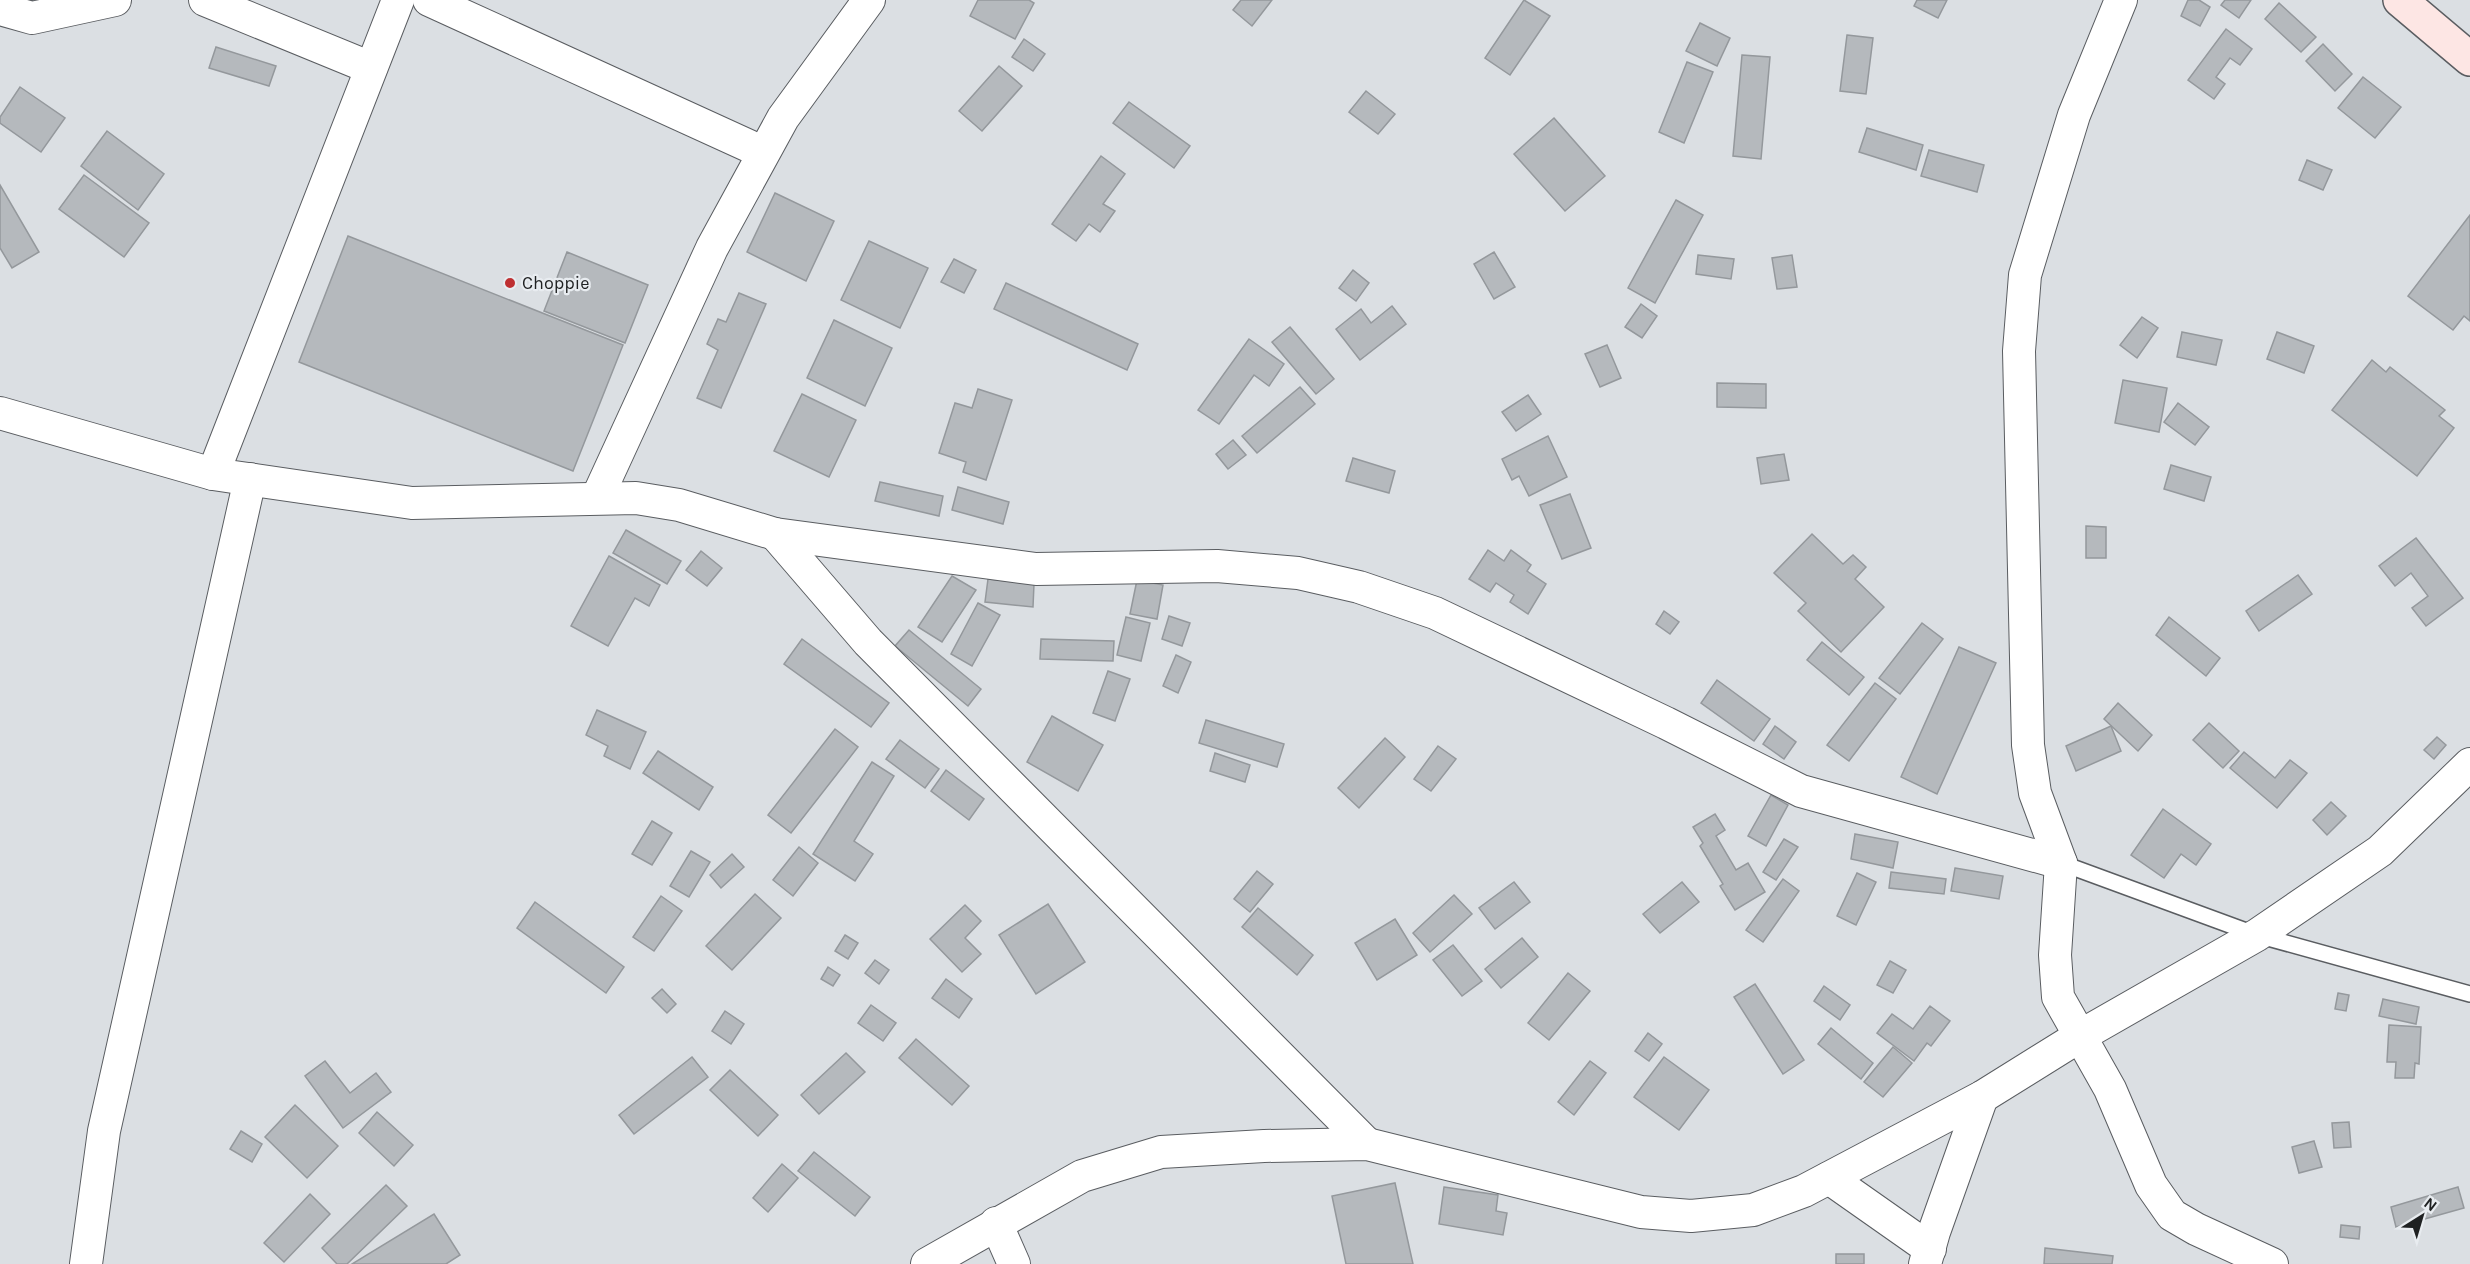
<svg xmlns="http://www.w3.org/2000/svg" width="2470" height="1264" viewBox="0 0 2470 1264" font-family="Karla,sans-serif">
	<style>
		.building { fill: #b5b9bd; stroke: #94989c; stroke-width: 1.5 }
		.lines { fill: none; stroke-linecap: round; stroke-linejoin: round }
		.lane-casing { stroke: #5a5d61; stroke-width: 18 }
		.street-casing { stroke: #5a5d61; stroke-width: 34 }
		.secondary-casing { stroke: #5a5d61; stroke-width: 36 }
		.lane { stroke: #fff; stroke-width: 15 }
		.street { stroke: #fff; stroke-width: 32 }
		.secondary { stroke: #fde6e4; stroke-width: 33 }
		.poi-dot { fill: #be2f31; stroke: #e8ecf0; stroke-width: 2 }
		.labels { text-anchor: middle; stroke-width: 4.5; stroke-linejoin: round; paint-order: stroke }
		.poi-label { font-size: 18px; fill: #1f2122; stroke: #e8ecf0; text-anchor: start }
	</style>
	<rect width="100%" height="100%" fill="#dbdfe3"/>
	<g class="building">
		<polygon points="978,0 1029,0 1034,3 1015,39 970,16"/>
		<polygon points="1241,0 1272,0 1252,26 1233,10"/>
		<polygon points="1524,0 1550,16 1510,75 1485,58"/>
		<polygon points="1917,0 1947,0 1938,18 1914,6"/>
		<polygon points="2188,0 2199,0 2210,7 2200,26 2181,16"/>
		<polygon points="2225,0 2251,0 2239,18 2221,5"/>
		<polygon points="2279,3 2316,37 2301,52 2265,19"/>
		<polygon points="1700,23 1730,38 1717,66 1686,51"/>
		<polygon points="2226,29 2252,49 2240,65 2230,58 2216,77 2225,84 2214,99 2188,80"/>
		<polygon points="1847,35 1873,38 1866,94 1840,91"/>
		<polygon points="1024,39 1045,54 1033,71 1012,57"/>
		<polygon points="2323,44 2352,74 2335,91 2306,61"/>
		<polygon points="216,47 276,66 269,86 209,68"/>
		<polygon points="1742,55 1770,57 1761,159 1733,156"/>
		<polygon points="1687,62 1713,72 1684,143 1659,132"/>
		<polygon points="999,66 1022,86 982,131 959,111"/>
		<polygon points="2363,77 2401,107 2375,138 2338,108"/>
		<polygon points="20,87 65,118 41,152 0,123 0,117"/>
		<polygon points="1366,91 1395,114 1378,134 1349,112"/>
		<polygon points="1129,102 1190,146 1174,168 1113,123"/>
		<polygon points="1554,118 1605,176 1565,211 1514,154"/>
		<polygon points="1867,128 1923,145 1916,170 1859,152"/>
		<polygon points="107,131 164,174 138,210 81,166"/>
		<polygon points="1929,150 1984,165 1977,192 1921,176"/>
		<polygon points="1101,156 1125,174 1103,204 1115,211 1100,232 1089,224 1076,241 1052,224"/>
		<polygon points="2307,160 2332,170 2323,190 2299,180"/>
		<polygon points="84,175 149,223 124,257 59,209"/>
		<polygon points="0,185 39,252 12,268 0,248"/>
		<polygon points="775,193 834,221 806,281 747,252"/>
		<polygon points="1676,200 1703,215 1655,303 1628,288"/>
		<polygon points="2470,215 2470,321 2464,316 2453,330 2408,296"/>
		<polygon points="348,236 623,345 573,471 299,362"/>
		<polygon points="869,241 928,268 900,328 841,300"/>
		<polygon points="567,252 648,285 625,343 544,311"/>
		<polygon points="1494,252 1515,287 1494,299 1474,264"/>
		<polygon points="1698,255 1734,259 1731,279 1696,274"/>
		<polygon points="1792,255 1797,287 1777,289 1772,258"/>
		<polygon points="954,259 976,270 964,293 941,282"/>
		<polygon points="1353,270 1369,283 1356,301 1339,288"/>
		<polygon points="1006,283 1138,344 1127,370 994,309"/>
		<polygon points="739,293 766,304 721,408 697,398 718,350 707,344 718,319 726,322"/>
		<polygon points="1641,304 1657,316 1642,338 1625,327"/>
		<polygon points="1392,306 1406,324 1360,360 1336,329 1361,309 1371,323"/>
		<polygon points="2142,317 2158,328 2137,358 2120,345"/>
		<polygon points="834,320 892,348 865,406 807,378"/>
		<polygon points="1290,327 1334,379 1316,394 1272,342"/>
		<polygon points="2182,332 2222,340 2216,365 2177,357"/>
		<polygon points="2277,332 2314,346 2304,373 2267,359"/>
		<polygon points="1249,339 1284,364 1269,386 1254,375 1219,424 1198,410"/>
		<polygon points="1607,345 1621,378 1600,387 1585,354"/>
		<polygon points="2372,360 2386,372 2390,367 2445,410 2439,416 2454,428 2417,476 2332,410"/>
		<polygon points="2123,380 2167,388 2159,432 2115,423"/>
		<polygon points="1717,383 1766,384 1766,408 1717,407"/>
		<polygon points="1300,387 1315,404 1257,453 1242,436"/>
		<polygon points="978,389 1012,400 986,480 963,472 966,462 939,453 955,403 972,408"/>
		<polygon points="802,394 856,420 829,477 774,451"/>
		<polygon points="1528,395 1541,414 1516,431 1502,412"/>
		<polygon points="2178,403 2209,427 2195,445 2164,422"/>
		<polygon points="1548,436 1567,477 1529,496 1519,476 1512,480 1502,459"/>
		<polygon points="1233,440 1246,455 1228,469 1216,454"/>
		<polygon points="1784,454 1789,480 1761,484 1757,458"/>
		<polygon points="1353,458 1395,471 1389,493 1346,481"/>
		<polygon points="2171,465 2211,477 2204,501 2164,489"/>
		<polygon points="880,482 943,496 939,516 875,501"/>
		<polygon points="958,487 1009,502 1003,524 952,510"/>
		<polygon points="1570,494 1591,548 1562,559 1540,505"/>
		<polygon points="2086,526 2106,527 2106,558 2086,558"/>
		<polygon points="626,530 681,561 667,584 613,553"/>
		<polygon points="1812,534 1843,564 1853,555 1866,567 1855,579 1884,607 1841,652 1798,611 1806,603 1774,573"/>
		<polygon points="2416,538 2463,598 2426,626 2412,608 2428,596 2411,573 2395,586 2379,566"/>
		<polygon points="1488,550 1504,561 1511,550 1531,565 1527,571 1546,584 1528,614 1510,602 1514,595 1496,583 1490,592 1469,579"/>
		<polygon points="701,551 722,568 707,586 686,570"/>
		<polygon points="609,556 660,585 649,606 635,598 608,646 571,626"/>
		<polygon points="2298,575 2312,594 2259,631 2246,611"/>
		<polygon points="952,576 976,590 942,642 918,627"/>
		<polygon points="988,579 1034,584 1033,607 985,602"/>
		<polygon points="1137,580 1163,585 1157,619 1130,614"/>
		<polygon points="978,603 1000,615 972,666 951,654"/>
		<polygon points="1664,611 1679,622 1670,634 1656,624"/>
		<polygon points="1169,616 1190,623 1182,646 1162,639"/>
		<polygon points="1126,617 1150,623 1141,661 1117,655"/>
		<polygon points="2169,617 2220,658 2206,676 2156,635"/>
		<polygon points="1922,623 1943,639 1900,694 1879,678"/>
		<polygon points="909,630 981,689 968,706 895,646"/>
		<polygon points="802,639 889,703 871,727 784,664"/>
		<polygon points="1041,639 1114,641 1113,661 1040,659"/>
		<polygon points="1822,642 1864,677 1849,695 1807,660"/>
		<polygon points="1959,647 1996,663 1937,794 1901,777"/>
		<polygon points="1176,655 1191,662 1178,693 1163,686"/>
		<polygon points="1108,671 1130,679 1115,721 1093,713"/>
		<polygon points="1717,680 1770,719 1754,741 1701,703"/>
		<polygon points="1875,683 1896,699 1849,761 1827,745"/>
		<polygon points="2118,703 2152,735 2138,751 2104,719"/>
		<polygon points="597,710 646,732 630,769 604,756 608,746 586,735"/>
		<polygon points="1052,716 1103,745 1078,791 1027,762"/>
		<polygon points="1206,720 1284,744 1277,767 1199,743"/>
		<polygon points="2209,723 2239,751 2223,768 2193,740"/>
		<polygon points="1775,726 1796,742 1784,759 1763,744"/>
		<polygon points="2111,726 2121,751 2076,771 2066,746"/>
		<polygon points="835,729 858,747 791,833 768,815"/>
		<polygon points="2437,737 2446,745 2434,759 2424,750"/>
		<polygon points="1385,738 1405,757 1359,808 1338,788"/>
		<polygon points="900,740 939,769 925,788 886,759"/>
		<polygon points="1438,746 1456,759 1431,791 1414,779"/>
		<polygon points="658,751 713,787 699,810 643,773"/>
		<polygon points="2244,752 2275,778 2290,760 2307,773 2277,808 2230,768"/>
		<polygon points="1215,753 1250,765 1245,782 1210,771"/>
		<polygon points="872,762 894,776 854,841 873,854 855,881 813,854"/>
		<polygon points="946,770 984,799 969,820 931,791"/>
		<polygon points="1771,795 1788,805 1766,846 1748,836"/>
		<polygon points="2331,802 2346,816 2327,835 2313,820"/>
		<polygon points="2163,809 2211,844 2196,865 2181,854 2164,878 2131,855"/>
		<polygon points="1715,814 1725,830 1716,836 1736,870 1748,863 1765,892 1735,910 1720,886 1723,884 1700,846 1703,843 1693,827"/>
		<polygon points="652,821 672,833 652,865 632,854"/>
		<polygon points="1855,834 1898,842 1893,868 1851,859"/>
		<polygon points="1784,839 1798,847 1776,880 1763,872"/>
		<polygon points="799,847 818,863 793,896 773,880"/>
		<polygon points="691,851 710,862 689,897 670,886"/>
		<polygon points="732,854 744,867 721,888 710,875"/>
		<polygon points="1955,868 2003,876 1999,899 1951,891"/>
		<polygon points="1257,871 1273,884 1250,912 1234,899"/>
		<polygon points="1891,872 1946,879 1944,894 1889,888"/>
		<polygon points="1857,873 1876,882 1856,925 1837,916"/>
		<polygon points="1783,879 1799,891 1763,942 1746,930"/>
		<polygon points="1514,882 1530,902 1495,929 1479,908"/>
		<polygon points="1682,882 1699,902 1660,933 1643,914"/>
		<polygon points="755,894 781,918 732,970 706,946"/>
		<polygon points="1454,895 1472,914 1430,952 1413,933"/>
		<polygon points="661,896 682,911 654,951 633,937"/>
		<polygon points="535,902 624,967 606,993 517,928"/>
		<polygon points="1048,904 1085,962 1036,994 999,935"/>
		<polygon points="965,905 981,921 965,938 981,954 962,972 930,939"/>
		<polygon points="1258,908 1313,955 1297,975 1242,927"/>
		<polygon points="1395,919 1417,955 1377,980 1355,943"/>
		<polygon points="845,935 858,943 848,959 835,951"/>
		<polygon points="1522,938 1538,957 1501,988 1485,969"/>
		<polygon points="1453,945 1482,981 1462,996 1433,960"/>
		<polygon points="875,960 889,970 879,984 865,973"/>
		<polygon points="1890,961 1906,970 1893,993 1877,985"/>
		<polygon points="828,967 840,975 833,986 821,979"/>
		<polygon points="1568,973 1590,991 1549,1040 1528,1023"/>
		<polygon points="946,979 972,999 959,1018 932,998"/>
		<polygon points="1755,984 1804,1060 1783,1074 1734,997"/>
		<polygon points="1824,986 1850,1005 1840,1020 1814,1001"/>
		<polygon points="662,989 676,1004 667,1013 652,998"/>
		<polygon points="2338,993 2349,995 2346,1011 2335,1009"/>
		<polygon points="2383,999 2419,1007 2416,1024 2379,1016"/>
		<polygon points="871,1005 896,1023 883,1041 858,1023"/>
		<polygon points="1930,1006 1950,1021 1931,1046 1927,1043 1914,1061 1877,1033 1892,1014 1913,1029"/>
		<polygon points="725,1011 744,1024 731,1044 712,1031"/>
		<polygon points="2389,1025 2421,1027 2419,1064 2415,1063 2414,1078 2395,1078 2396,1062 2387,1062"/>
		<polygon points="1831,1028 1873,1063 1861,1079 1818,1044"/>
		<polygon points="1648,1033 1662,1044 1649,1061 1635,1051"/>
		<polygon points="916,1039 969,1086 952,1105 899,1058"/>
		<polygon points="1893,1047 1912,1063 1883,1097 1864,1082"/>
		<polygon points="846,1053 865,1072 819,1114 801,1095"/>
		<polygon points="692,1057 708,1077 634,1134 619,1115"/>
		<polygon points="1664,1057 1709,1090 1679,1130 1634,1097"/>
		<polygon points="325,1061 350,1093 376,1073 391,1092 343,1128 305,1076"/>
		<polygon points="1590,1061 1606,1073 1574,1115 1558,1102"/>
		<polygon points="730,1070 778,1115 758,1136 710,1090"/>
		<polygon points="295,1105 338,1146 307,1178 265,1137"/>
		<polygon points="377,1112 413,1145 394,1166 359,1133"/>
		<polygon points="2349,1122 2351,1147 2334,1148 2332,1123"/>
		<polygon points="241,1131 262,1144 252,1162 230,1149"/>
		<polygon points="2314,1141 2322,1167 2299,1173 2292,1147"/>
		<polygon points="814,1152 870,1197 855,1216 798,1171"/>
		<polygon points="782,1164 798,1178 768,1212 753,1198"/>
		<polygon points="1395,1183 1413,1264 1346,1264 1332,1196"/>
		<polygon points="386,1185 407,1206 347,1264 337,1264 322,1248"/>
		<polygon points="1444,1187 1498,1195 1496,1211 1507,1213 1503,1235 1439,1224"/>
		<polygon points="2458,1187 2464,1208 2396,1227 2391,1207"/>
		<polygon points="310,1194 330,1214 284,1262 264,1243"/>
		<polygon points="434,1214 460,1255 446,1264 352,1264"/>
		<polygon points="2341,1225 2360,1227 2359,1239 2340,1237"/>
		<polygon points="2045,1248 2113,1256 2112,1264 2044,1264"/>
		<rect x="1836" y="1254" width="28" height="10"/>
	</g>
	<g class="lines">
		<defs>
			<polyline id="lane" points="2061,863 2257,935 2470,994"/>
			<g id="street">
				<polyline points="205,0 371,68"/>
				<polyline points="429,0 749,146"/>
				<polyline points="2121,0 2074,115 2025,275 2019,351 2028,745 2035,793 2061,863 2055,955 2058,997 2110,1089 2151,1185 2172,1215 2196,1229 2272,1264"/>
				<polyline points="0,9 32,18 115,0"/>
				<polyline points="0,413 213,474 412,503 636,498 679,505 775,534 1036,569 1217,566 1298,573 1359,587 1435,613 1666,723 1801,791 2061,863"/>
				<polyline points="213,474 398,0"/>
				<polyline points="597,498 712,248 783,118 869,0"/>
				<polyline points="775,534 868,642 1367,1144"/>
				<polyline points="1829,1178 1930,1249"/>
				<polyline points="996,1223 1014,1264"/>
				<polyline points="86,1264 104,1131 250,479"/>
				<polyline points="927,1264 1082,1176 1161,1152 1264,1146 1367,1144 1641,1212 1691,1216 1753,1210 1804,1191 1982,1097 2080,1036 2257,935 2380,851 2470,764"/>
				<polyline points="1925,1264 1934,1232 1982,1097"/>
			</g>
			<polyline id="secondary" points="2400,0 2470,59"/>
		</defs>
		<use href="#lane" class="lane-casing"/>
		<use href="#street" class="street-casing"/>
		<use href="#secondary" class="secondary-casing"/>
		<use href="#lane" class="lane"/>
		<use href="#street" class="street"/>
		<use href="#secondary" class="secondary"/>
	</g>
	<circle class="poi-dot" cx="510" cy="283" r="6"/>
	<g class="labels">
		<g class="poi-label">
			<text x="522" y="289">Choppie</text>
		</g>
	</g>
	<g transform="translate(2422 1216) rotate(37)" stroke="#e8ecf0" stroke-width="4.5" paint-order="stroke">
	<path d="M0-4.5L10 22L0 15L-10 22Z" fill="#1f2122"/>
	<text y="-9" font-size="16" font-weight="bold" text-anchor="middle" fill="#1f2122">N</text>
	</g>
</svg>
